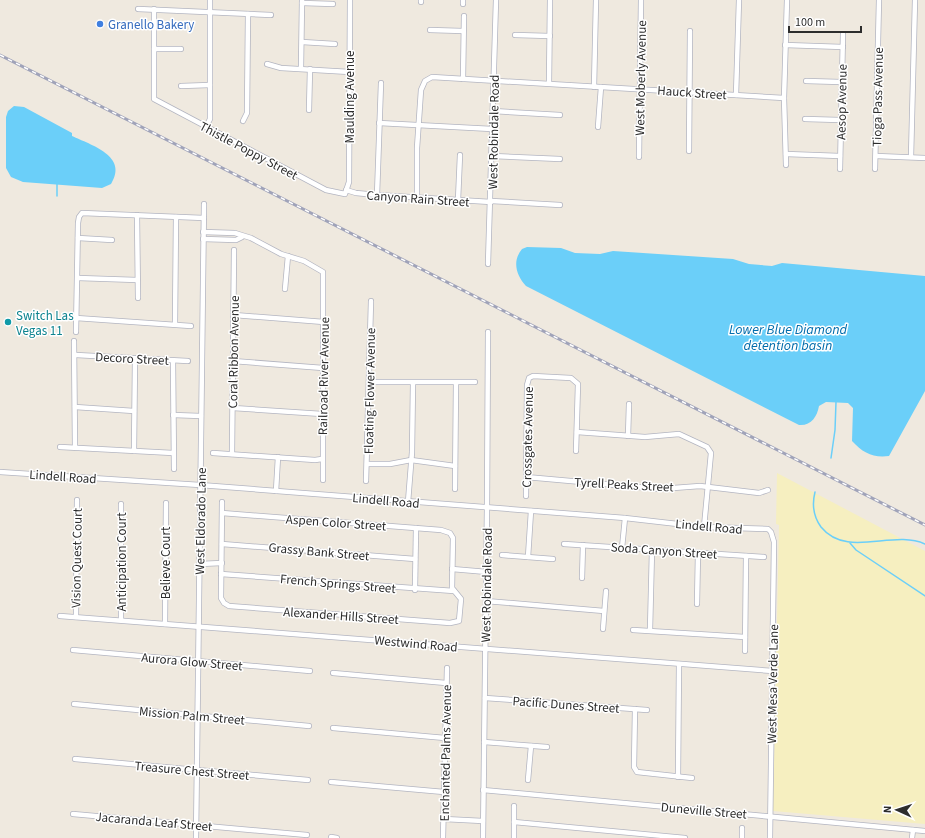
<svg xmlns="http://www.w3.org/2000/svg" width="925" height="838" viewBox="0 0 925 838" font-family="'Source Sans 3',sans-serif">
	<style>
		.sand { fill: #f6efc0 }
		.water { fill: #6bcff9 }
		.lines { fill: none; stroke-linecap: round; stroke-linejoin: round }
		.stream { stroke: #6bcff9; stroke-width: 1.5 }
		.minor-casing { stroke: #b3b5c1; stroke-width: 6 }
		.minor { stroke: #fff; stroke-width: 4.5 }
		.rail-casing { stroke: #a0a3b9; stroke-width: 3 }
		.rail { stroke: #fff; stroke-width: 1.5; stroke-dasharray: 4.5; stroke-linecap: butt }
		.shop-dot { fill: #3f7fe0; stroke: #fff; stroke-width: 1.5 }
		.culture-dot { fill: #0f9aa8; stroke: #fff; stroke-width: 1.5 }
		.labels { text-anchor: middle; stroke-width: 3; stroke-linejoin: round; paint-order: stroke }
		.shop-label { font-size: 13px; fill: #366cbe; stroke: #fff; text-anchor: start }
		.street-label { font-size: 13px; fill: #2d2d2d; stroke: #fff }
		.culture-label { font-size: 13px; fill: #0d838f; stroke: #fff; text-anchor: start }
		.water-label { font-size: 14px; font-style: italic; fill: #026dac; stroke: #fff }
	</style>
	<rect width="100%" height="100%" fill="#efe9df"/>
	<polygon class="sand" points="777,473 925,551 925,824 773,811 779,525 776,524"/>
	<g class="water">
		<path d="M14,106L24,107L72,133V136C91,145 129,156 111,184L102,188L23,182L11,177L6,168V117L8,111Z"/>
		<path d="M527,247L561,248L575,253L600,254L613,251L733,259L749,264L772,266L782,263L925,276V391L889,456C873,458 863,453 852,441L853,408L848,403L826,402L819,406C817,417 811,426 799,425L526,286C516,275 512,261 522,249Z"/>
	</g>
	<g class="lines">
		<g class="stream">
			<polyline points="57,196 57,184"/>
			<polyline points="831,458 835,430 836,402"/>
			<path d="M815,492C812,504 813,516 821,527C847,559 893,529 925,544"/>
			<polyline points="850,543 856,550 925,596"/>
		</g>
		<defs>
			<g id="minor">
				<polyline points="421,2 421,0"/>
				<polyline points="302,3 333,4"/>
				<polyline points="463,4 463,0"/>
				<polyline points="138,9 271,15"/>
				<polyline points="154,9 154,99 326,190 345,194 349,182 350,0"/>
				<polyline points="430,30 463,31"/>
				<polyline points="515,35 550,36"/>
				<polyline points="302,42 335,44"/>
				<polyline points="785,45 843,47"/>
				<polyline points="154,49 181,49"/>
				<polyline points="267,64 281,68 350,72"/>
				<polyline points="301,68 302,0"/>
				<polyline points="463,79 464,16"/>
				<polyline points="806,81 841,82"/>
				<polyline points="549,83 550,0"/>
				<polyline points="181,86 210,85"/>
				<polyline points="594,87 596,0"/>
				<polyline points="736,95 739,0"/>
				<polyline points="309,110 310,69"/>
				<polyline points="493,111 560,115"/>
				<polyline points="805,119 840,120"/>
				<polyline points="243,121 247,113 248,14"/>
				<polyline points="379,123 492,129"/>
				<polyline points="206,127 210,119 210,0"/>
				<polyline points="598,127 601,87"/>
				<polyline points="689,151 690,31"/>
				<polyline points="786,154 840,156"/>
				<polyline points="492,156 560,159"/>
				<polyline points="876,156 925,158"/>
				<polyline points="639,157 641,0"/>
				<polyline points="911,157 915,0"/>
				<polyline points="786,165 784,98 787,0"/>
				<polyline points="840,169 843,34"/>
				<polyline points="875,169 879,0"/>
				<polyline points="346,190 356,193 377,195 491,202"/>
				<polyline points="377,195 381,83"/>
				<polyline points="417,197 417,148 421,90 425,81 432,77 784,98"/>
				<polyline points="458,200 460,155"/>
				<polyline points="491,201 560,205"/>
				<polyline points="137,215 138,298"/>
				<polyline points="203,232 235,233 251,238 281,254 304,261 323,272 323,480"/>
				<polyline points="78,238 112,240"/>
				<polyline points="203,239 236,240 242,237"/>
				<polyline points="488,264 496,0"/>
				<polyline points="78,278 137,280"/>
				<polyline points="285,289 288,256"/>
				<polyline points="234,315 324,322"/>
				<polyline points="76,318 191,326"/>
				<polyline points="175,324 176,217"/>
				<polyline points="76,332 78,223 79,217 82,213 204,218"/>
				<polyline points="74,341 75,447"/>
				<polyline points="76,355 188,361"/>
				<polyline points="173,361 174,469"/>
				<polyline points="233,361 323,368"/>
				<polyline points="369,382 475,382"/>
				<polyline points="75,407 134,411"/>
				<polyline points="233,408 322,414"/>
				<polyline points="173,415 201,416"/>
				<polyline points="577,432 645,437 679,434 707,447 711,453 704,527"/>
				<polyline points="628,436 629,404"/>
				<polyline points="60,447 173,453"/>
				<polyline points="134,451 135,359"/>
				<polyline points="213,453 315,460 322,459"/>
				<polyline points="232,454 234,250"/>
				<polyline points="367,464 390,464 411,460 455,466"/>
				<polyline points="0,472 200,485 625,518 704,527 768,529 771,532 774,542 770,838"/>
				<polyline points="526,477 660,489 700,486 759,493 768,490"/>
				<polyline points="366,481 371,301"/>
				<polyline points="455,489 456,383"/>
				<polyline points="276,491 278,457"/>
				<polyline points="526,496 527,385 529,378 533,376 571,378 578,384 576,451"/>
				<polyline points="408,502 412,452 413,383"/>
				<polyline points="222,513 441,530 450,533 453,538 452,588 461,599 459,621 450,623 229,606 224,603 221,598 222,502"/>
				<polyline points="222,544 415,559"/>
				<polyline points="564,544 764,557"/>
				<polyline points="622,548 625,518"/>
				<polyline points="502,555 553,559"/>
				<polyline points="528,557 531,511"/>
				<polyline points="200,564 222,563"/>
				<polyline points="452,569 487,572"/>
				<polyline points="221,574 454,591"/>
				<polyline points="582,578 583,545"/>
				<polyline points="415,590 416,528"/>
				<polyline points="486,601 604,611"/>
				<polyline points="697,604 698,553"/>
				<polyline points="60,616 773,671"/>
				<polyline points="76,617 77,500"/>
				<polyline points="121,620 121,504"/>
				<polyline points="165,624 166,503"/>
				<polyline points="603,629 606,591"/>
				<polyline points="633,630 745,637"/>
				<polyline points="650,630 652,550"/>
				<polyline points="73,650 310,671"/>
				<polyline points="745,651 746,556"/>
				<polyline points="333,673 446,683"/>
				<polyline points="485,698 647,710"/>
				<polyline points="74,704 309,726"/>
				<polyline points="635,709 634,767 637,772 692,778"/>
				<polyline points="333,728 445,738"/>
				<polyline points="484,742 547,747"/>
				<polyline points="75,759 308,780"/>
				<polyline points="678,777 679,664"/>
				<polyline points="528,780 531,746"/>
				<polyline points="331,782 444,792"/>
				<polyline points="483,790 925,831"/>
				<polyline points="73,814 307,835"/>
				<polyline points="444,819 483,821"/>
				<polyline points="514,822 685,838"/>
				<polyline points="331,837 337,838"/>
				<polyline points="196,838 204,204"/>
				<polyline points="443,838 447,668"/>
				<polyline points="483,838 487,508 488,332"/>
				<polyline points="514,838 514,806"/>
				<polyline points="742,838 742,828"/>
				<polyline points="912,838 913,830"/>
			</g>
		</defs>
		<use href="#minor" class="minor-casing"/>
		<use href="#minor" class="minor"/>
		<defs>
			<polyline id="rail" points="0,55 925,525"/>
		</defs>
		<use href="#rail" class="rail-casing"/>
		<use href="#rail" class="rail"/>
	</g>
	<circle class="shop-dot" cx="100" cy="24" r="4"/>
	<circle class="culture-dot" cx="8" cy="322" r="4"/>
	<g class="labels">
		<g class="shop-label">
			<text x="108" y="29">Granello Bakery</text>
		</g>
		<g class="street-label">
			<text transform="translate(640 78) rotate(-89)" y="5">West Moberly Avenue</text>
			<text transform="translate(692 92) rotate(4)" y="5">Hauck Street</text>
			<text transform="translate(349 97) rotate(-90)" y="5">Maulding Avenue</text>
			<text transform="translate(877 97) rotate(-89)" y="5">Tioga Pass Avenue</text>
			<text transform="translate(841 102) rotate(-89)" y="5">Aesop Avenue</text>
			<text transform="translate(493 132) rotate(-89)" y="5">West Robindale Road</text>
			<text transform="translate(249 150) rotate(28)" y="5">Thistle Poppy Street</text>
			<text transform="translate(418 198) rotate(4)" y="5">Canyon Rain Street</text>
			<text transform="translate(233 352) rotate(-89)" y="5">Coral Ribbon Avenue</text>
			<text transform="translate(132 358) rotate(3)" y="5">Decoro Street</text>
			<text transform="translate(323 376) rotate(-89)" y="5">Railroad River Avenue</text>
			<text transform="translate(369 391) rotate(-89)" y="5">Floating Flower Avenue</text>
			<text transform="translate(527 437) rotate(-89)" y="5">Crossgates Avenue</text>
			<text transform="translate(63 476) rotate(4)" y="5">Lindell Road</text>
			<text transform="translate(624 484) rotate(3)" y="5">Tyrell Peaks Street</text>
			<text transform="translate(386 500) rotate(5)" y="5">Lindell Road</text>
			<text transform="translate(200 521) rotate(-89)" y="5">West Eldorado Lane</text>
			<text transform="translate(336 522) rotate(4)" y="5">Aspen Color Street</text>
			<text transform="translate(709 526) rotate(5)" y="5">Lindell Road</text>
			<text transform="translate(664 550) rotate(4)" y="5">Soda Canyon Street</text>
			<text transform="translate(319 551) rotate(5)" y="5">Grassy Bank Street</text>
			<text transform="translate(76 558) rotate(-89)" y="5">Vision Quest Court</text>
			<text transform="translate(121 562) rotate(-90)" y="5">Anticipation Court</text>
			<text transform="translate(165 563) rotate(-90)" y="5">Believe Court</text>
			<text transform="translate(338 583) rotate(5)" y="5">French Springs Street</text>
			<text transform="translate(486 585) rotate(-89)" y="5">West Robindale Road</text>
			<text transform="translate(341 615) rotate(4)" y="5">Alexander Hills Street</text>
			<text transform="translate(416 643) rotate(5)" y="5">Westwind Road</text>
			<text transform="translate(192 661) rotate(5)" y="5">Aurora Glow Street</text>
			<text transform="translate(772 684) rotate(-89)" y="5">West Mesa Verde Lane</text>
			<text transform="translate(566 704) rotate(4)" y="5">Pacific Dunes Street</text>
			<text transform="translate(192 715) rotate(5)" y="5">Mission Palm Street</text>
			<text transform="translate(445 753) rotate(-89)" y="5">Enchanted Palms Avenue</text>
			<text transform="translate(192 770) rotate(5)" y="5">Treasure Chest Street</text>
			<text transform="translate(704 810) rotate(5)" y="5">Duneville Street</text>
			<text transform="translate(154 821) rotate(5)" y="5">Jacaranda Leaf Street</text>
		</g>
		<g class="culture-label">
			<text x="16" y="320">Switch Las<tspan x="16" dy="15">Vegas 11</tspan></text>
		</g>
		<g class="water-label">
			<text x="788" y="334">Lower Blue Diamond<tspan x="788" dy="16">detention basin</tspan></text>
		</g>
	</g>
	<g transform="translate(897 810) rotate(273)" stroke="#ffffff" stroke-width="3" paint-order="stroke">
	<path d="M0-3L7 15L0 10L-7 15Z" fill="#2d2d2d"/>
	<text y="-6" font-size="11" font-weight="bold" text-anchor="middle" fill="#2d2d2d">N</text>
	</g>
	<path d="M789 26v6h72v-6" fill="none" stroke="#2d2d2d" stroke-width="2"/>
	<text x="795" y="26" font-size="12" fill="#2d2d2d" stroke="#ffffff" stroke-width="3" paint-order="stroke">100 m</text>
</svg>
